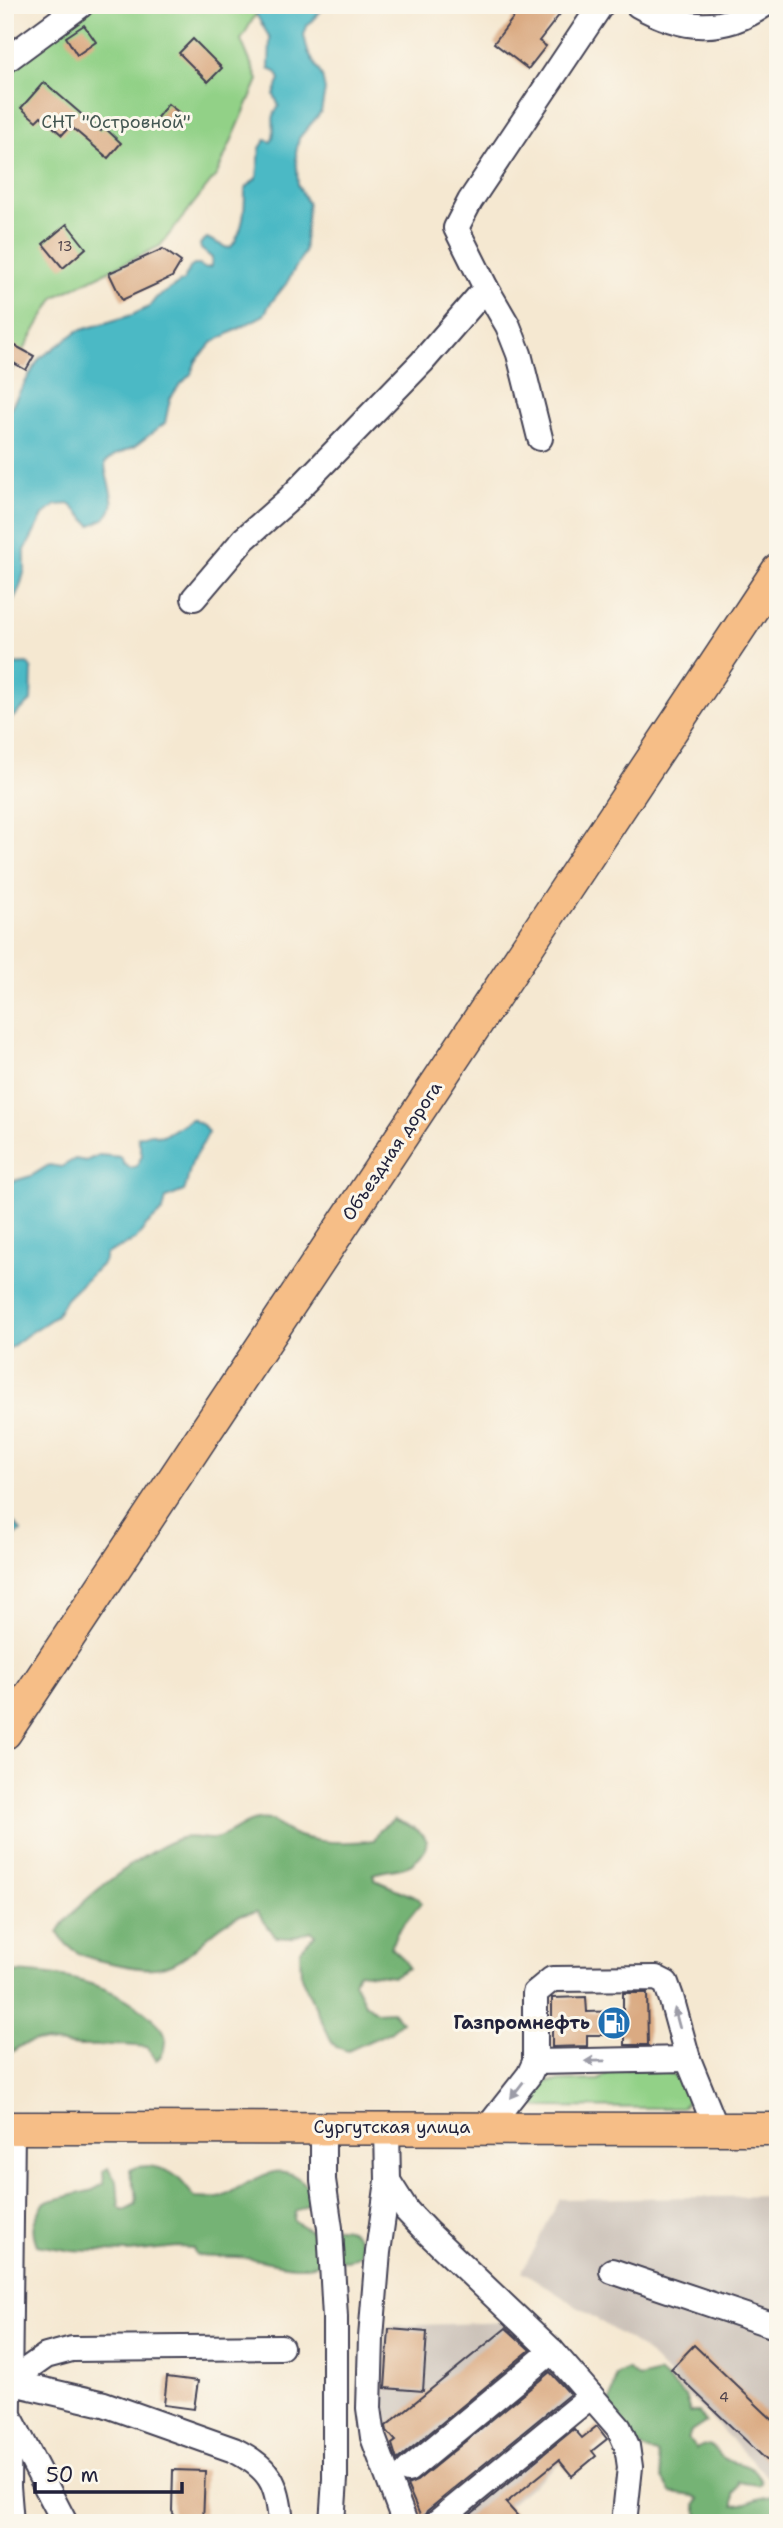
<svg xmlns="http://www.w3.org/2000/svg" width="783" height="2528" viewBox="0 0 783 2528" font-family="'Shantell Sans',sans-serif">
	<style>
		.industrial { fill: #ccc2b9 }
		.green { fill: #92d187; stroke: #5a7a61; stroke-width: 2 }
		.forest { fill: #75b374; stroke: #4c6a58; stroke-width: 2 }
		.water { fill: #4bb9c5; stroke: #366e80; stroke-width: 2 }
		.building { fill: #daaa82 }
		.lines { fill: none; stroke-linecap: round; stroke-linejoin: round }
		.minor-casing { stroke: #424052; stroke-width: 28 }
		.major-casing { stroke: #424052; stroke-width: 35 }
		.minor { stroke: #fff; stroke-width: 24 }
		.major { stroke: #f6be87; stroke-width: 32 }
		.oneway { fill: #9c9ca7 }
		.labels { text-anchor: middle; stroke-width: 6; stroke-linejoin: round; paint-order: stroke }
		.number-label { font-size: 14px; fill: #50444d }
		.park-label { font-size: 18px; fill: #445752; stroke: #fbf7ec }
		.street-label { font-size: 18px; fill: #22223b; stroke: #fbf7ec }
		.poi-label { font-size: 18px; font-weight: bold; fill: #22223b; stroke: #fbf7ec; text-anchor: end }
	</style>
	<rect width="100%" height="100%" fill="#fbf7ec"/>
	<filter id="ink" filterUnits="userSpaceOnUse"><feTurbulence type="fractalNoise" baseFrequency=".0143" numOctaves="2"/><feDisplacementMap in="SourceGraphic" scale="14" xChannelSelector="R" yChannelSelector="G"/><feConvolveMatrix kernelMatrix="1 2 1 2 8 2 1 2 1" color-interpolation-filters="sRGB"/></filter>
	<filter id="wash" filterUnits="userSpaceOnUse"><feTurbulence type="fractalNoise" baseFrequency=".00686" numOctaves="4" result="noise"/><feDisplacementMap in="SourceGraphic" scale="28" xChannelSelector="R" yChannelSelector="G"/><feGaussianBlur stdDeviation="1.57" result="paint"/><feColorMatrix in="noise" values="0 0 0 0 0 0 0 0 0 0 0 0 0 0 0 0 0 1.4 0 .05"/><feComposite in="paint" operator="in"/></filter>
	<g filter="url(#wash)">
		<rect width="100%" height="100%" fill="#f5e8d1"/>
		<g class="industrial">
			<polygon points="778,2196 778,2488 643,2349 522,2271 560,2199"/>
			<polygon points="512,2322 575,2396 550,2446 562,2461 487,2523 414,2523 382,2450 382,2388 387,2326"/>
		</g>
		<g class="green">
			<polygon points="89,5 261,5 241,40 258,80 217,174 160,246 55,297 5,381 5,65"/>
			<path d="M610,2070C634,2070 675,2062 686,2089C690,2097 688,2103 682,2108L536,2107L531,2099L535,2086L540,2082L599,2080Z"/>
		</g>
		<g class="forest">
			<path d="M394,1819C411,1827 439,1834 420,1856C419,1857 413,1863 412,1864C401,1870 384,1870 373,1874L375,1880L419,1899L421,1903L396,1934L391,1947L405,1960L408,1968L393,1976L358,1972L354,1982L365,2003L376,2012L392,2011L402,2022L390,2032L348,2051L336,2047L331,2040L301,1977L300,1950L315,1935L311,1931L290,1938L276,1937L257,1912C209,1917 196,1965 155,1968C139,1970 122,1965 106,1962C86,1958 69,1952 58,1933C70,1905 151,1846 181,1838C192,1835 202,1840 213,1839C229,1837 242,1822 257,1820C262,1819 268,1820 273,1820C296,1845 343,1844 374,1840L380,1829Z"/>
			<path d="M5,1972C57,1972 115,1983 153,2019C160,2026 167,2031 165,2042C164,2050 164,2055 156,2060L147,2047L123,2045L81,2046L35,2041L20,2046L5,2057Z"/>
			<path d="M149,2166C174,2170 180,2178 195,2198C202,2198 210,2199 218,2198C225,2197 232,2191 238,2188C276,2168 285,2162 316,2194L314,2201L295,2212L294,2220C301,2226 309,2232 319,2232C324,2232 329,2228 335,2228C354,2227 363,2236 361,2254L348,2261C332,2256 320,2266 305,2266C284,2267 266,2260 245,2258C229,2255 212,2259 196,2255L193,2248L178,2247L129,2252L67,2250L37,2245C29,2225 35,2219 45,2202L93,2190L104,2184L103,2171L108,2168L117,2181L119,2207L124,2210L136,2204C139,2188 130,2185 130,2170L136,2167Z"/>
			<path d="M627,2369L639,2378L659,2373L685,2396L690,2412H698L706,2422L691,2432L688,2439L696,2449C700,2447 703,2445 707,2445C714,2445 715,2452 720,2456C733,2467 756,2460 761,2483L758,2485L738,2482L739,2485L734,2494V2505C749,2505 761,2494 778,2497V2523H701L696,2505L699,2499L694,2496L672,2493L662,2479L657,2454C632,2450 622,2423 610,2404L617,2375Z"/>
		</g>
		<g class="water">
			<path d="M255,5H323L321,11L307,26L304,35L308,52L322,76L325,90L321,112L299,138L296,153L298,185L308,204L304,253L286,284L270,304L264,315L213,342L196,361L191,374L178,387L170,399L165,423L134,447L115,455L105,463C106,491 128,512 91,525L70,504L56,505L44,514L25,550V569L20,587L5,618V417L39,359L78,331L132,315L149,307L156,298L184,280L190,268L194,265H200L204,268L211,267L212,258L201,249L200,244L207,238L227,248L231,247C244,231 245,209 245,189L257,177L260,148L266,139L271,142C279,129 267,120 279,106L274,95L280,79L276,72L269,69L270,38L257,16Z"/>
			<polygon points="28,664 32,670 31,701 5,724 5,665"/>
			<path d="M191,1119L203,1125L208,1132C205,1144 196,1151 192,1163C188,1173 188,1182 184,1191L166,1198L163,1211L146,1226L135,1240L106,1254L104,1262L66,1299L56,1316L27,1335L5,1352L7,1183L31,1176L49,1165L61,1167L75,1159L86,1161L99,1155L121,1157L124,1164L130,1168L137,1166L142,1155L138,1137L150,1133L159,1136L166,1134Z"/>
			<polygon points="5,1513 21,1531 10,1541 5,1540"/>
		</g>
		<g id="blocks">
			<g class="building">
				<polygon points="523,5 567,5 539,41 546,46 528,69 494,43"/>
				<polygon points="84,25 96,42 77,55 66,37"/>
				<polygon points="193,39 222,68 208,82 179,53"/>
				<polygon points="44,82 101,131 104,127 121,143 108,158 70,126 62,135 41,116 36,121 21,108"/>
				<polygon points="168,104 181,114 167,131 154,121"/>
				<polygon points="67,224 86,248 63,268 43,244"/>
				<polygon points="163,249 181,262 172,277 122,300 109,273"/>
				<polygon points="12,344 34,356 26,370 5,358"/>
				<polygon points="623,1993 647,1993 648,2045 625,2045 625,2035 587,2035 587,2046 552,2047 552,1998 586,1997 587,2012 623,2011"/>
				<polygon points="506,2328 530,2350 397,2460 392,2444 396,2441 387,2431 386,2426"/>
				<polygon points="389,2329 427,2332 423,2391 385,2388"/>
				<polygon points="694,2345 778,2425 778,2471 671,2369"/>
				<polygon points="550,2372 570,2394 427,2511 422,2520 407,2485 417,2481"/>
				<polygon points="167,2377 198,2381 194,2409 164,2405"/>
				<polygon points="597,2426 607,2439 592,2451 596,2456 572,2476 559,2460 506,2503 524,2523 460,2523 574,2429 582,2438"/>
				<polygon points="173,2470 205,2471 203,2523 178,2523 172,2511"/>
			</g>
		</g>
	</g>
	<g filter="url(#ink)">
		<use href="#blocks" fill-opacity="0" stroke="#424052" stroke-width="2"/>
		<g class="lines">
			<defs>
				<g id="minor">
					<path d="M638,5C682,30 722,34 764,5"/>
					<polyline points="5,61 81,5"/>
					<polyline points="486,288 508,326 519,354 540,438"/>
					<polyline points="194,598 244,539 286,502 422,362 486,288 456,228 470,201 601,5"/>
					<polyline points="535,2062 688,2059"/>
					<polyline points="323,2127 323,2180 330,2228 335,2317 335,2479 332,2523"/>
					<polyline points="387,2127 388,2181 378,2252 371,2338 369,2408 373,2437 405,2523"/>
					<polyline points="488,2127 529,2075 535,2062 535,1993 552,1979 656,1978 666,1983 671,1997 688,2059 716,2128"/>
					<polyline points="388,2181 407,2211 427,2232 552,2351 619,2428 627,2446 630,2467 624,2523"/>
					<polyline points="612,2271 778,2327"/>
					<path d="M9,2382L104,2404L234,2450C270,2468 278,2483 281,2523"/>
					<polyline points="9,2382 46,2356 72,2349 281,2347"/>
					<polyline points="11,2419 65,2523"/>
					<polyline points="408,2470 552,2351"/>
					<polyline points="8,2486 11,2523"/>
					<polyline points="5,2487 8,2486 12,2128"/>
					<polyline points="436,2523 591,2396"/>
				</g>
				<g id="major">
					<polyline points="5,1733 778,570"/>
					<polyline points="5,2128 778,2129"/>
				</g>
			</defs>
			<use href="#minor" class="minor-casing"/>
			<use href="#major" class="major-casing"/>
			<use href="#minor" class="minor"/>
			<use href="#major" class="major"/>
		</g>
		<defs><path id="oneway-solid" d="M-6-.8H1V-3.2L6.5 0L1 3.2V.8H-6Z" transform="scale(1.75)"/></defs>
		<g class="oneway">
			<use href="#oneway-solid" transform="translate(677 2018) rotate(-105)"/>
			<use href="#oneway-solid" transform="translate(595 2061) rotate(179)"/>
			<use href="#oneway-solid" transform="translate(517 2090) rotate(128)"/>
		</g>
	</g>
	<defs>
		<symbol id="fuel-disc" viewBox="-11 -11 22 22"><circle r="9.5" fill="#1f6fb2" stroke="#fbf7ec"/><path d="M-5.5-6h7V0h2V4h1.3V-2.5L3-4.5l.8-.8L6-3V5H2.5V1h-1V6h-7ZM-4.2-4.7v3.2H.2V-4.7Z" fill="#fff"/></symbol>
	</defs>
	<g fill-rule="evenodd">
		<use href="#fuel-disc" x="595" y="2004" width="38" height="38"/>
	</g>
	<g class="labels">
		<g class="number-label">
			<text x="65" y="251">13</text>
			<text x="724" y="2402">4</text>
		</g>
		<g class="park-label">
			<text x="116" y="128">СНТ "Островной"</text>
		</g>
		<g class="street-label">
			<text transform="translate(392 1151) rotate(-56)" y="6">Объездная дорога</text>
			<text x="392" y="2133">Сургутская улица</text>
		</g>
		<g class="poi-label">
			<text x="590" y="2029">Газпромнефть</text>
		</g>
	</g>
	<rect width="783" height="2528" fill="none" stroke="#fbf7ec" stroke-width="28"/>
	<path d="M35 2482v10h147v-10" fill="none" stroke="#22223b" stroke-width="3.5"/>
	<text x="46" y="2482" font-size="21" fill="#22223b" stroke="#fbf7ec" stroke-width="5" paint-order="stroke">50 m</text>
</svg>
